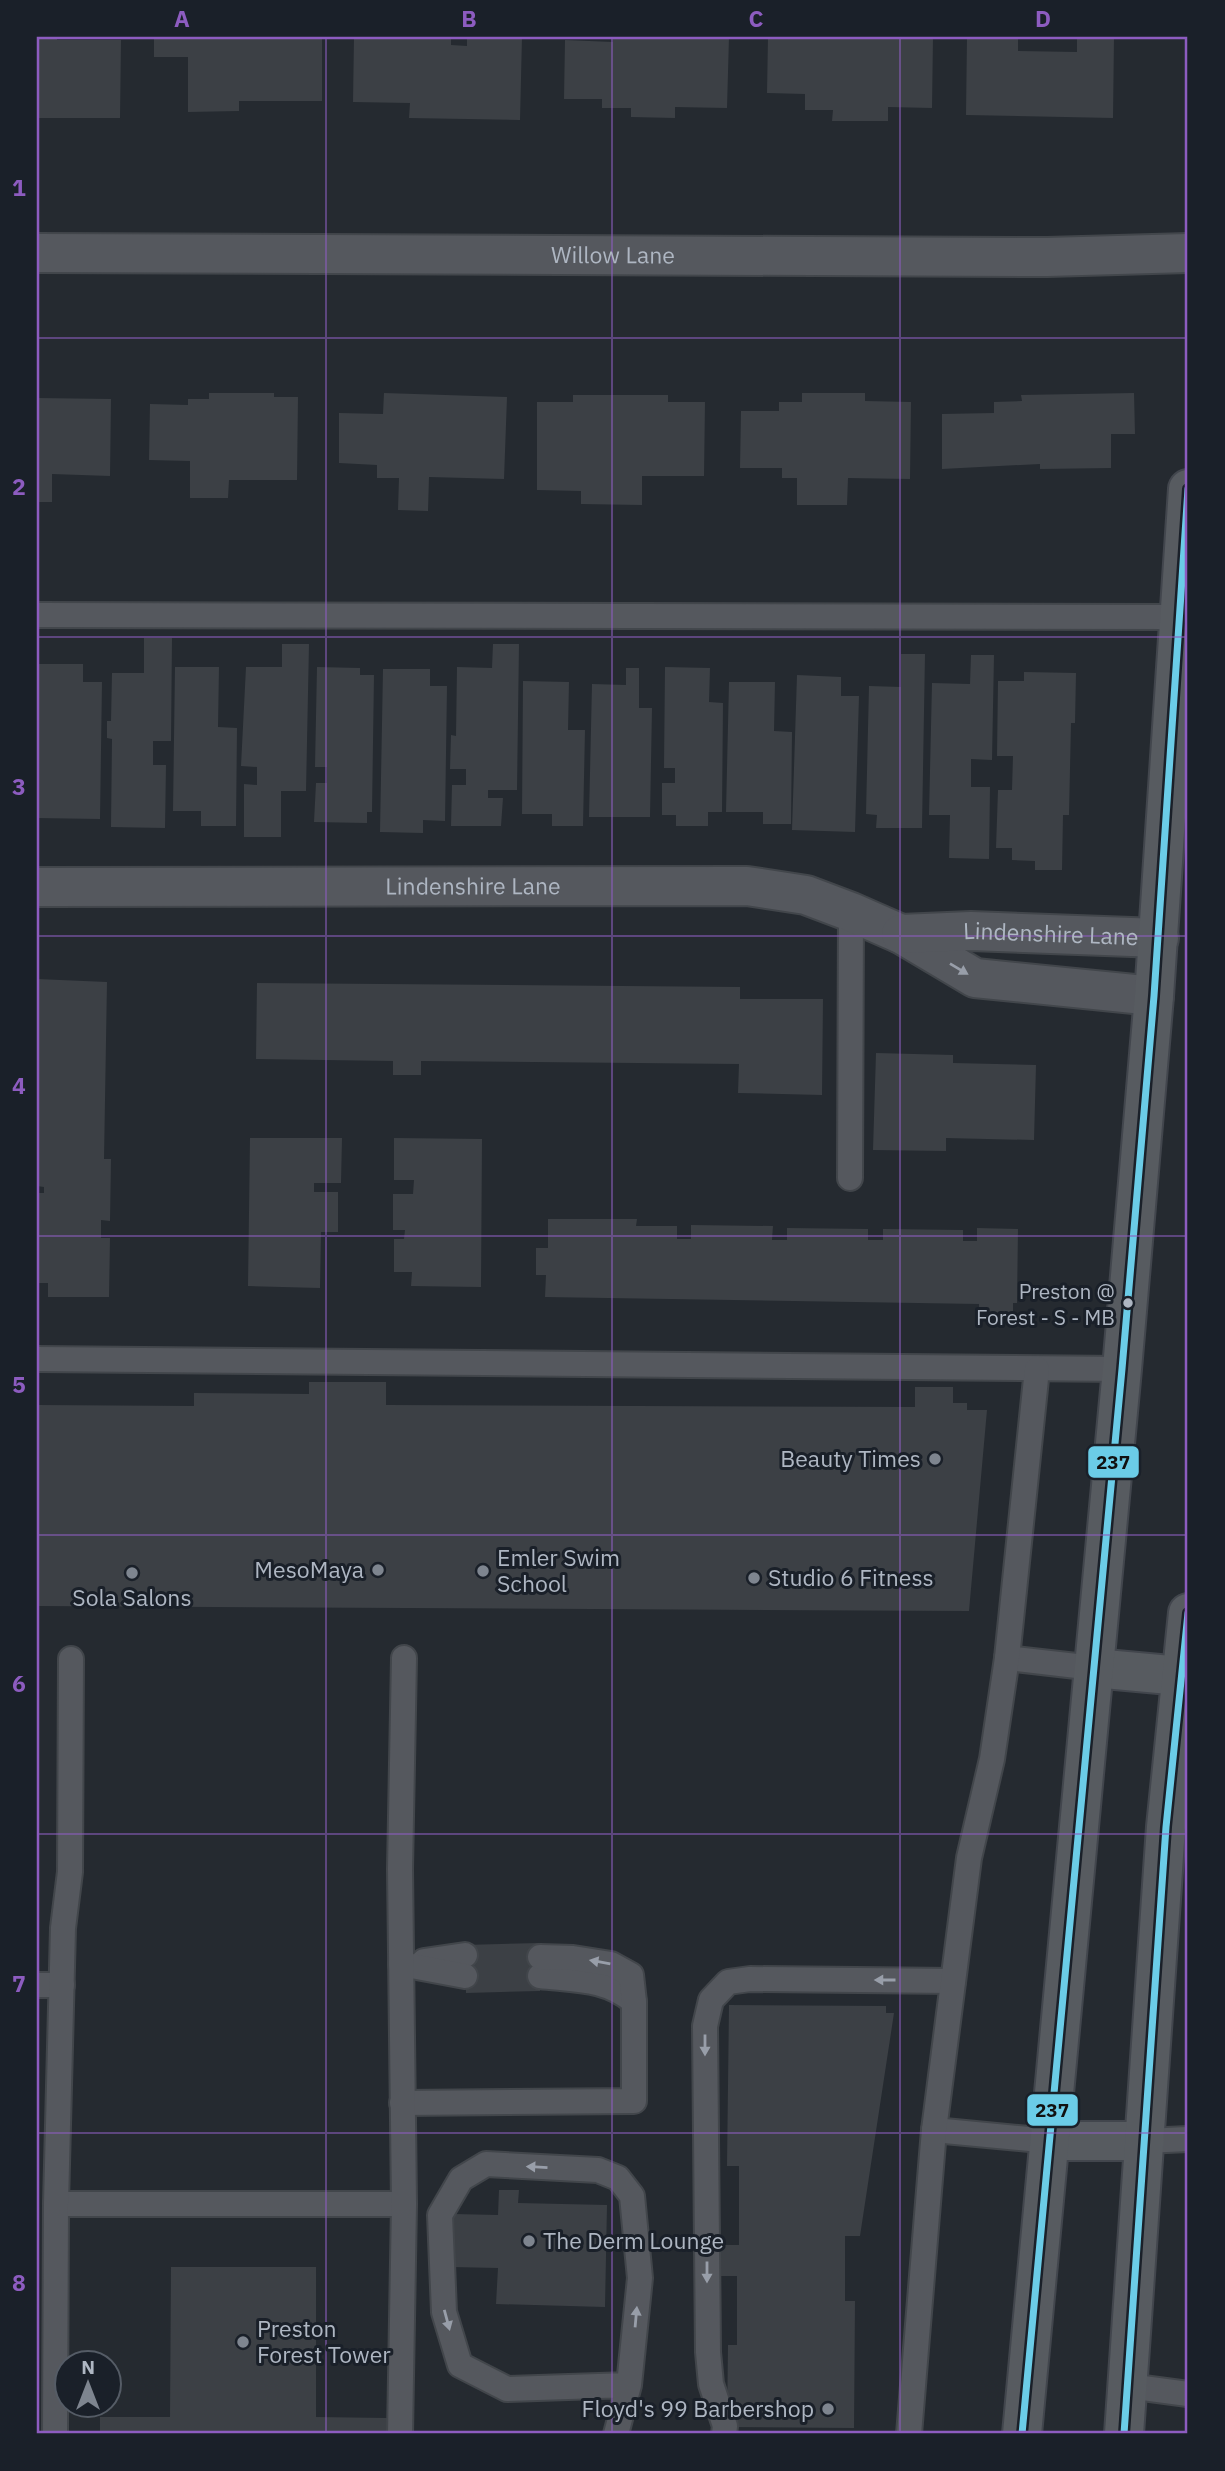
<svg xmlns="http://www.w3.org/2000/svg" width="1225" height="2471" viewBox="0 0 1225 2471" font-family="'IBM Plex Sans',sans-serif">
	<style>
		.building { fill: #3c4045 }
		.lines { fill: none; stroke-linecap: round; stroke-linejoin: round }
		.lane-casing { stroke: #42464b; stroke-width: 28 }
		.street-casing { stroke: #42464b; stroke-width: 42 }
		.primary-casing { stroke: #42464d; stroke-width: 42 }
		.lane { stroke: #55585e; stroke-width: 24 }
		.street { stroke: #55585e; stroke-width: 38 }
		.primary { stroke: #575b60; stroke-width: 38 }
		.bus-1-casing { stroke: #1a2029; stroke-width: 12 }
		.bus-1 { stroke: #6bcce7; stroke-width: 7 }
		.oneway { fill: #989ea9 }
		.grid { fill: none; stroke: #8d5cc0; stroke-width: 2; stroke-opacity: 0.55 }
		.bus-dot { fill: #aeb6c2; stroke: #1a2029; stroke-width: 2.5 }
		.poi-dot { fill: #7e858f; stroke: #1a2029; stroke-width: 2.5 }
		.labels { text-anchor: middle; stroke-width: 6; stroke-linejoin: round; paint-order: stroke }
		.bus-label { font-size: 21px; fill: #aeb6c2; stroke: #1a2029; text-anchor: end }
		.street-label { font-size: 23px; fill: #aeb6c2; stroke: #1a2029 }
		.poi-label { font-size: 23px; fill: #aeb6c2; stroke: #1a2029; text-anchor: start }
		.line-badge { stroke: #1a2029; stroke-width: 2.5 }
		.pale-badge-label { font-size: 19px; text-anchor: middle; font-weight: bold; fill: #111 }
		.neatline { fill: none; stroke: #8d5cc0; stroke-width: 2.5 }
		.grid-label { font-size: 23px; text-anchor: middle; font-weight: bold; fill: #8d5cc0 }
	</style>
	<rect width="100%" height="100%" fill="#252a30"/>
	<g class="building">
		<polygon points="37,37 57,37 57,40 121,40 120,118 37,118"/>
		<polygon points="154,37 322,37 322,101 239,101 239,111 188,112 188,57 154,57"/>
		<polygon points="354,37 451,37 451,45 467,46 467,37 522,37 520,120 409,118 410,103 353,102"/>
		<polygon points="613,37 729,37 727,108 675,107 675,118 631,117 631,108 602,108 602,99 564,99 565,40 613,42"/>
		<polygon points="768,37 933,37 932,108 888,107 888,121 832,121 833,110 805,110 805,94 767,93"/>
		<polygon points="967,37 1018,37 1018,51 1077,52 1077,37 1114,37 1113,118 966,115"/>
		<polygon points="209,393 274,393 274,397 298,397 297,480 229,480 228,498 190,498 190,461 149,460 150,404 188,405 188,399 209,399"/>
		<polygon points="384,393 507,397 504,479 429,477 428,511 398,510 399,478 377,478 377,465 339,463 339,413 383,414"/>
		<polygon points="802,393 865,393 865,401 911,402 910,479 848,478 847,505 797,505 797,478 782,478 782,468 740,468 741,411 779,411 779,402 802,402"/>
		<polygon points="1134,393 1135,434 1111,434 1111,468 1040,469 1040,464 942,469 942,414 994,413 994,402 1022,401 1021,395"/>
		<polygon points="573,395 668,395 668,402 705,402 704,476 642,476 642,505 581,504 581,491 537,490 537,402 573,402"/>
		<polygon points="37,398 111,399 110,476 52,474 52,502 37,502"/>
		<polygon points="144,638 172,638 171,741 153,741 153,765 166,765 165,828 111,827 112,739 107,738 107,721 111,721 112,673 144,673"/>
		<polygon points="282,644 309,644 306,791 281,791 281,837 244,837 244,784 257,785 257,767 241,766 246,667 282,667"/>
		<polygon points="493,644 519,644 517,790 488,790 488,798 503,798 501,826 451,826 452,785 466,785 466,769 450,769 451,735 456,736 457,667 492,668"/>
		<polygon points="901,654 925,654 922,828 876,828 877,815 866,814 869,686 901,687"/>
		<polygon points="971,655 994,655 992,760 971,759 971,787 990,787 989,859 949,858 950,815 929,815 932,683 970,684"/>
		<polygon points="38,664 83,664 83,682 102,682 100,819 37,818"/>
		<polygon points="175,667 219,667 218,727 237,728 236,826 201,826 201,811 173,811"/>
		<polygon points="317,667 360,668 360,675 374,675 372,812 367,812 367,823 314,822 316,783 327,783 327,767 315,767"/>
		<polygon points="665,667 710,668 709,702 723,703 722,812 708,812 708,826 676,826 676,815 662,815 662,783 675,783 675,768 664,768"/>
		<polygon points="626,668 639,668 639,708 652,708 650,817 589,817 592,684 626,685"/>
		<polygon points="383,669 430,669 430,686 447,686 445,821 423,820 423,833 380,832"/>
		<polygon points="1024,672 1076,673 1075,723 1071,723 1069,815 1063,815 1062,870 1035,870 1035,861 1012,860 1012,848 996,848 998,790 1012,790 1013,756 997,756 998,681 1024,681"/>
		<polygon points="797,675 841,677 841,696 859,696 855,832 792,830"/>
		<polygon points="523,681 569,682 568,730 585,730 583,826 552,826 552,814 522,814"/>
		<polygon points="729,682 775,682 774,731 792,732 791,824 763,824 763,812 726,812"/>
		<polygon points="37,979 107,982 104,1159 111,1159 110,1221 101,1220 101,1238 110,1238 109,1297 48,1297 48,1283 37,1283 37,1193 44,1193 44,1187 37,1186"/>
		<polygon points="257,983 740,987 740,999 823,999 822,1095 738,1093 739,1064 421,1061 421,1075 393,1075 393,1061 256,1059"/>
		<polygon points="876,1053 953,1055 953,1063 1036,1065 1034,1140 946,1138 946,1151 873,1150"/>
		<polygon points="250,1138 342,1138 341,1183 314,1183 314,1192 338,1192 338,1232 321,1232 320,1288 248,1286"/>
		<polygon points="394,1138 482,1139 481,1287 411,1286 412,1272 394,1272 394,1239 404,1239 405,1230 393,1230 393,1194 413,1194 414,1180 394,1180"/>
		<polygon points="548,1219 637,1219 636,1226 677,1226 677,1239 691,1239 691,1225 773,1226 772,1240 787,1240 787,1228 868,1229 868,1240 883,1240 883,1229 963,1230 963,1241 977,1241 977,1228 1018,1229 1017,1303 1013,1303 1013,1317 979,1317 979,1304 545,1297 546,1275 536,1275 536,1248 548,1248"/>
		<polygon points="309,1382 386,1382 386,1405 915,1407 915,1387 953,1387 953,1403 967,1403 967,1410 987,1410 969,1611 37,1606 37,1405 194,1406 194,1393 309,1394"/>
		<polygon points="539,1943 540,1991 466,1993 464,1945"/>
		<polygon points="729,2005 886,2006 886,2013 894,2013 860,2236 845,2236 845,2301 855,2301 854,2428 727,2427 728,2345 737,2345 737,2276 720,2276 720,2245 739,2245 739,2166 727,2166"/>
		<polygon points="499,2190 519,2190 518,2203 607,2205 605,2307 496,2304 498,2268 452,2267 453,2214 498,2215"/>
		<polygon points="171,2267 316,2267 316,2417 387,2418 387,2434 100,2434 100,2417 170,2417"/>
	</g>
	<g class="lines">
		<defs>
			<g id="lane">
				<polyline points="37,615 1180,617"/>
				<polyline points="850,1178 851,912"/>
				<polyline points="37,1359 1122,1369"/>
				<polyline points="1007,1658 1094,1668"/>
				<polyline points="424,1961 465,1955"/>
				<polyline points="401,1964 465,1976"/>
				<path d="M540,1976C574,1980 607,1978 634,2002"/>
				<polyline points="37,1985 62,1985"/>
				<polyline points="402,2103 634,2101 634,2002 631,1975 611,1964 573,1958 540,1957"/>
				<polyline points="934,2130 1050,2141"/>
				<polyline points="1145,2141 1188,2139"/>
				<polyline points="56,2204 404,2204"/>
				<polyline points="1128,2386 1188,2394"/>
				<polyline points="55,2434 56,2204 63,1928 70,1872 71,1659"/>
				<polyline points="400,2434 404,2204 400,1869 404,1658"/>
				<polyline points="616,2434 629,2385 640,2278 632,2196 618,2178 598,2170 486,2164 461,2179 440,2215 444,2312 460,2365 507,2389 629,2385"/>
				<polyline points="724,2434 725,2426 711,2384 708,2352 705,2026 711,2000 728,1982 750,1979 953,1981"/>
				<polyline points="909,2434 934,2130 969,1858 992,1759 1007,1658 1037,1369"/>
			</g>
			<g id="street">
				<path id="s1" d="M37,253L1047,257L1188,253"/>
				<path id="s2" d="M37,887L747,886L806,895L851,912L901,934L975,978L1154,996"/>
				<path id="s3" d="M901,934L971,931L1159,938"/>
			</g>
			<g id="primary">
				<polyline points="1094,1668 1181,1676"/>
				<polyline points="1050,2141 1145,2141"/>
				<polyline points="1022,2434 1122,1369 1154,996 1188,489"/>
				<polyline points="1124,2434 1166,1827 1188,1613"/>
			</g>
		</defs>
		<use href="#lane" class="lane-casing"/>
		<use href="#street" class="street-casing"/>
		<use href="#primary" class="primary-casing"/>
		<use href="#lane" class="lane"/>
		<use href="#street" class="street"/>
		<use href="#primary" class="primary"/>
		<defs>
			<g id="bus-1">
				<polyline points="1022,2434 1122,1369 1154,996 1188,489"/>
				<polyline points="1124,2434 1166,1827 1188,1613"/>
			</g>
		</defs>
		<use href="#bus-1" class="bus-1-casing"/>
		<use href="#bus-1" class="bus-1"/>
	</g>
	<defs><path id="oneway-solid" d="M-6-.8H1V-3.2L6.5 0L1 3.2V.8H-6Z" transform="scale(1.75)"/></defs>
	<g class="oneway">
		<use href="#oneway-solid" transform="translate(959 969) rotate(31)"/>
		<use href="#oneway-solid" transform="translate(600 1962) rotate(-170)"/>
		<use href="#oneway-solid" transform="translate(885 1980) rotate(-180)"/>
		<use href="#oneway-solid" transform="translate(705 2045) rotate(90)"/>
		<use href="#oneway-solid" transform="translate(537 2167) rotate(-177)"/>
		<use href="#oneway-solid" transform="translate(707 2272) rotate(90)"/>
		<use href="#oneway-solid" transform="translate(636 2317) rotate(-85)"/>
		<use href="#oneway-solid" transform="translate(447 2320) rotate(75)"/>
	</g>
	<path class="grid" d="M326,37V2434M612,37V2434M900,37V2434M37,338H1188M37,637H1188M37,936H1188M37,1236H1188M37,1535H1188M37,1834H1188M37,2133H1188"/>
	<circle class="bus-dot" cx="1128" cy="1303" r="6"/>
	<g class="poi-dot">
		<circle cx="935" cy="1459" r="7"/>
		<circle cx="378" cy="1570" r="7"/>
		<circle cx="483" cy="1571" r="7"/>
		<circle cx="132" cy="1573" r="7"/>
		<circle cx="754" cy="1578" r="7"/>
		<circle cx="529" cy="2241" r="7"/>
		<circle cx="243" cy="2342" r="7"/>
		<circle cx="828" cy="2409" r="7"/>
	</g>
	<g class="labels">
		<g class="bus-label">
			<text x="1115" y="1299">Preston @<tspan x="1115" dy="26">Forest - S - MB</tspan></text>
		</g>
		<g class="street-label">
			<text dy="8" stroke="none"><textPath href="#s1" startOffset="576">Willow Lane</textPath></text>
			<text dy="8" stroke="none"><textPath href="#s2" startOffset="436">Lindenshire Lane</textPath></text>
			<text dy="8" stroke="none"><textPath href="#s3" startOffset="150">Lindenshire Lane</textPath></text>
		</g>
		<g class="poi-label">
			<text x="921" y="1467" text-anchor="end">Beauty Times</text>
			<text x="497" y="1566">Emler Swim<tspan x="497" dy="26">School</tspan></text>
			<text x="364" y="1578" text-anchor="end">MesoMaya</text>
			<text x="768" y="1586">Studio 6 Fitness</text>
			<text x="132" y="1606" text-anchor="middle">Sola Salons</text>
			<text x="543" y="2249">The Derm Lounge</text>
			<text x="257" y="2337">Preston<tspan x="257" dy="26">Forest Tower</tspan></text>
			<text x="814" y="2417" text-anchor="end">Floyd's 99 Barbershop</text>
		</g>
	</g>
	<g class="line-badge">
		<rect x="1087" y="1445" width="53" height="34" rx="7" fill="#6bcce7"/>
		<rect x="1026" y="2093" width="53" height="34" rx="7" fill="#6bcce7"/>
	</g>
	<g class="pale-badge-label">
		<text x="1113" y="1469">237</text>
		<text x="1052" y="2117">237</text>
	</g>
	<rect width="1225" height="2471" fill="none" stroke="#1a2029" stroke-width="77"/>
	<g transform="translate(88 2384)"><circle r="33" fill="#1a2029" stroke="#555c66" stroke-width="2"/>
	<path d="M0-5L12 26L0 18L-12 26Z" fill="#7e858f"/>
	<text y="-10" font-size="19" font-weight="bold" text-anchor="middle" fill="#aeb6c2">N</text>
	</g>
	<rect x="38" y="38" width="1148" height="2394" class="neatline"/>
	<g class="grid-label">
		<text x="182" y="27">A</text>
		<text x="469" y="27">B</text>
		<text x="756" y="27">C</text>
		<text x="1043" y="27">D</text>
		<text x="19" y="196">1</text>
		<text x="19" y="495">2</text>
		<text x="19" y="795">3</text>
		<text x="19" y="1094">4</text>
		<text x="19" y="1393">5</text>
		<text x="19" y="1692">6</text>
		<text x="19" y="1992">7</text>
		<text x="19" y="2291">8</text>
	</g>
</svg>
